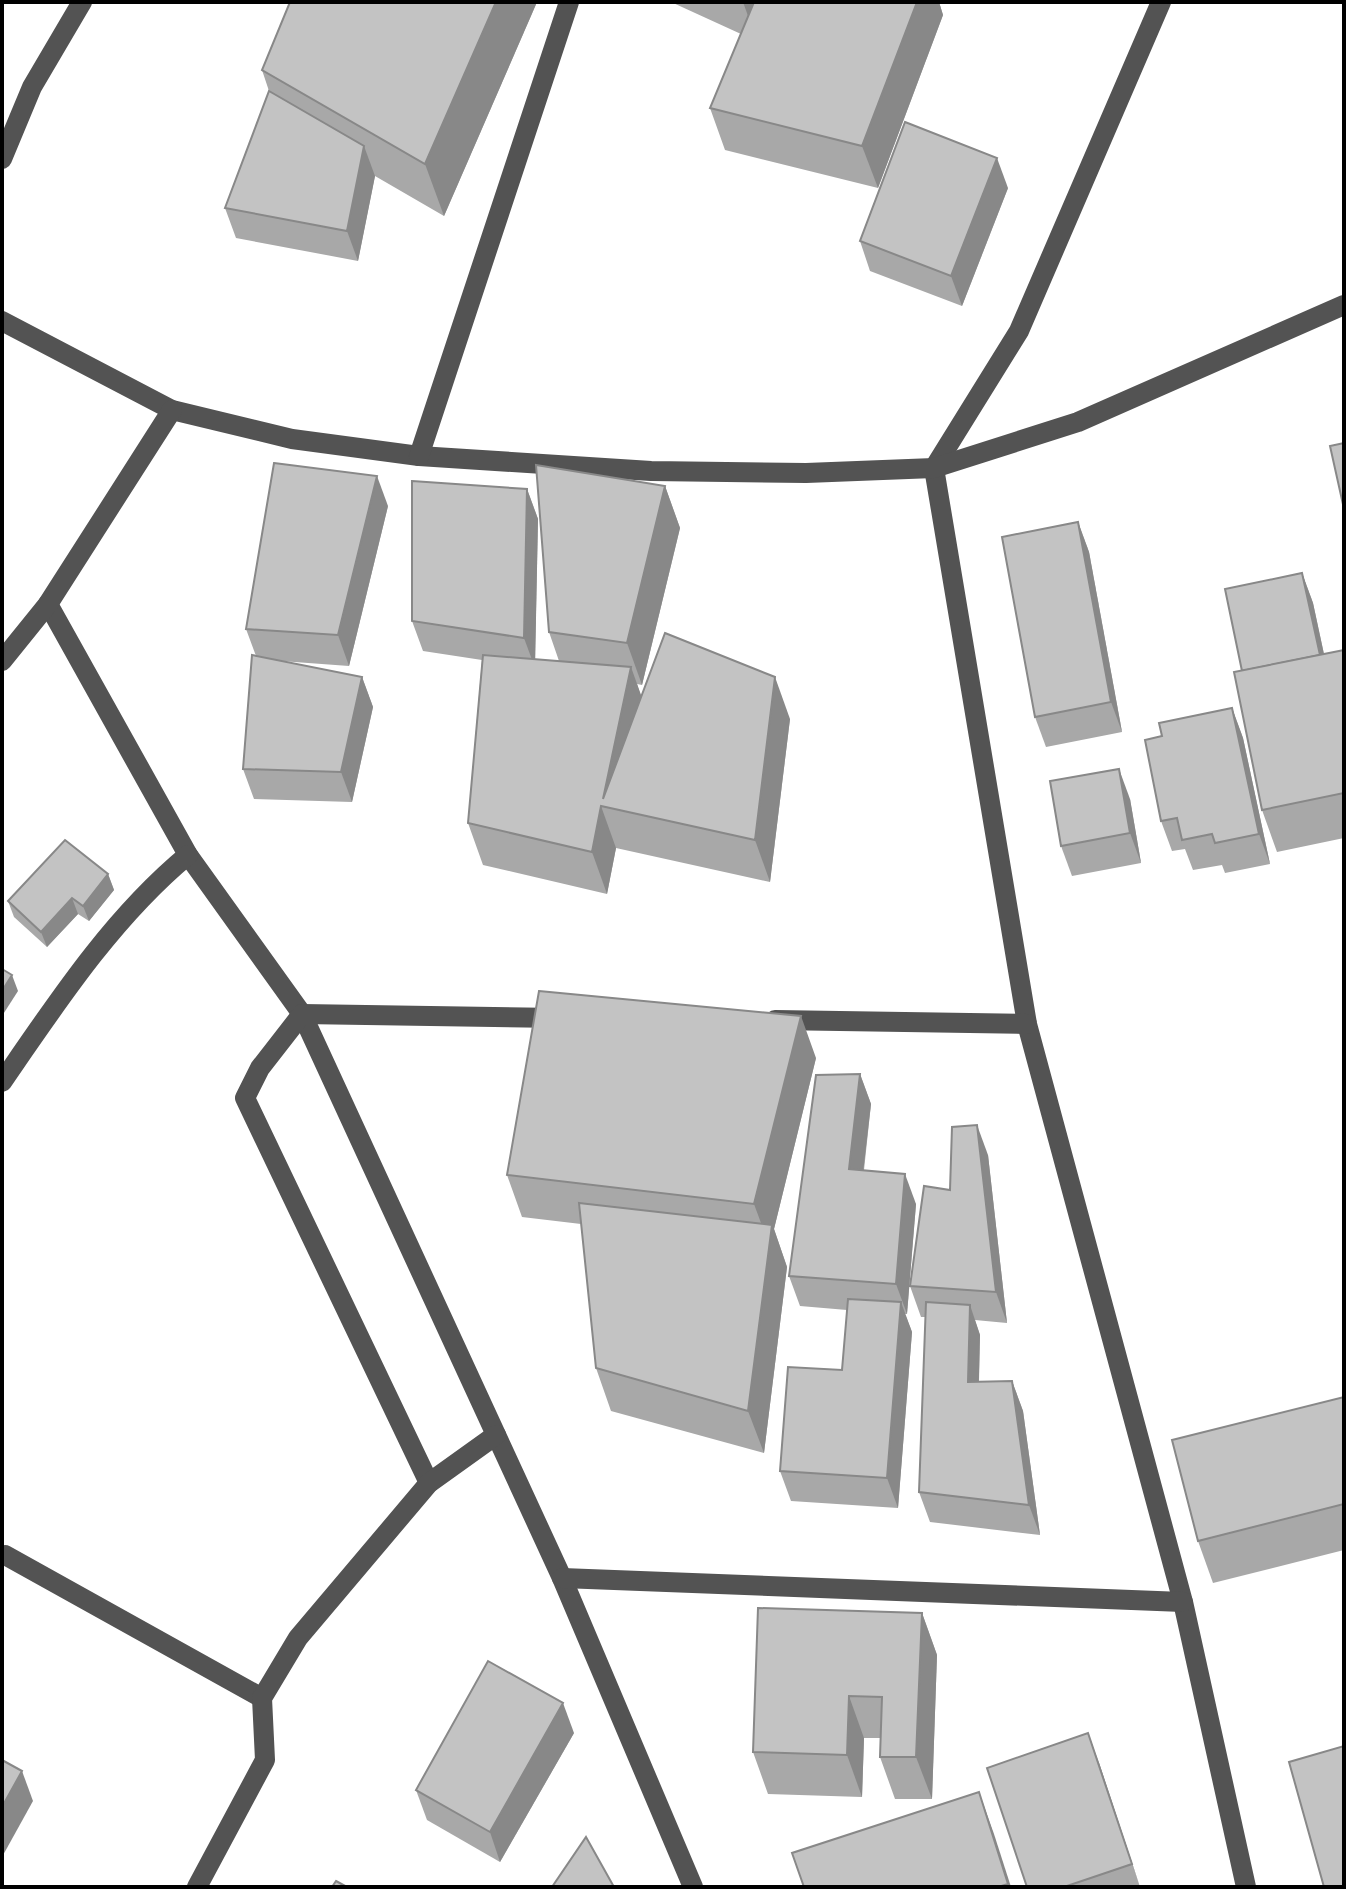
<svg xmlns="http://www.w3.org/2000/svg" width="1346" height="1889" viewBox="0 0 1346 1889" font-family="Rubik,sans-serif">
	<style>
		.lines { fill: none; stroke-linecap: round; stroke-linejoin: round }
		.minor { stroke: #535353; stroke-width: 20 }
		.wall { fill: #a8a8a8 }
		.shaded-wall { fill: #888 }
		.building { fill: #c3c3c3; stroke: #888; stroke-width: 2 }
	</style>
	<rect width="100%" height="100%" fill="#fff"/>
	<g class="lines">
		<g class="minor">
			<polyline points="1161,2 1019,331 934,468 1027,1024 1183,1602 1246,1887"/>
			<polyline points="2,159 32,87 82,2"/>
			<polyline points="2,321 172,410 292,439 419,456 651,471 806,473 934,468 1078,422 1344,305"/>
			<polyline points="419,456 569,2"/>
			<polyline points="48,604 188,855 302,1014 562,1578 693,1887"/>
			<polyline points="2,661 48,604 172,410"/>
			<polyline points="775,1020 1027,1024"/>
			<path d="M2,1082C57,1002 113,917 188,855"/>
			<polyline points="429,1483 245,1098 260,1068 302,1014 559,1018"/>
			<polyline points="5,1555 262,1698"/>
			<polyline points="562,1578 1183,1602"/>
			<polyline points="197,1887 265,1760 262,1698 298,1638 429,1483 496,1435"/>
		</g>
	</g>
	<g class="wall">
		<polygon points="290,2 537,2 444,216 375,176 358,261 236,238 225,208 269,91 262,70"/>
		<polygon points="671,2 939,2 943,15 878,188 725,150 710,108 741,34"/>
		<polygon points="1008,188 962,306 870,271 860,241"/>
		<polygon points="665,486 680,528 642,685 637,684 641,696 790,719 770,882 616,848 607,894 483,865 468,823 482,660 423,651 412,621 527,489 538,519 535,659 559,661 549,632"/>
		<polygon points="388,506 349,666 281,661 362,677 373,707 352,802 254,799 243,769 256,656 246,629"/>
		<polygon points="1078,522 1089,552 1122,732 1046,747 1035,717"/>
		<polygon points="1302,573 1313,603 1324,654 1344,650 1344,838 1277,852 1262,810 1242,671"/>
		<polygon points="1232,708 1243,738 1270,864 1225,873 1222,865 1193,870 1185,849 1172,851 1161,821 1162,736"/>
		<polygon points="1130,799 1141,863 1072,876 1061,846"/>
		<polygon points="108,874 114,890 89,921 78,914 47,947 14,917 8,901"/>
		<polygon points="816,1058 774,1229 787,1267 764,1453 611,1411 596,1368 581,1224 522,1217 507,1175"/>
		<polygon points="860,1074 871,1104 864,1170 916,1204 907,1314 905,1314 912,1332 898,1508 791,1501 780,1471 842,1370 847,1310 800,1306 789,1276"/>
		<polygon points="988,1155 1007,1323 975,1320 980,1335 979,1382 1012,1381 1023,1411 1040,1535 930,1522 919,1492 926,1317 921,1317 910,1286 950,1190"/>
		<polygon points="1344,1398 1344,1550 1213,1583 1198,1541"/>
		<polygon points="922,1613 937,1655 932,1799 895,1799 880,1757 881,1738 864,1738 862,1797 768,1794 753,1752"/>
		<polygon points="574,1733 500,1862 427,1820 416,1790"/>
		<polygon points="1099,1763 1140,1887 1027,1887"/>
	</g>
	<g class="shaded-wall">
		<polygon points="496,2 537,2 444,216 425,164"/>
		<polygon points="743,2 775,2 757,41"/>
		<polygon points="917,2 939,2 943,15 878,188 862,146"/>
		<polygon points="364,146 375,176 358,261 347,231"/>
		<polygon points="997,158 1008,188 962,306 951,276"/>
		<polygon points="377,476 388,506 349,666 338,635"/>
		<polygon points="665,486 680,528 642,685 627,643"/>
		<polygon points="527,489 538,519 535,668 524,638"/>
		<polygon points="1078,522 1089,552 1122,732 1111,702"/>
		<polygon points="1302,573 1313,603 1332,692 1321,662"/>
		<polygon points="631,667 646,709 603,799"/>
		<polygon points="362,677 373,707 352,802 341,772"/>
		<polygon points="775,677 790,719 770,882 755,840"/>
		<polygon points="1232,708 1243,738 1270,864 1259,834"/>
		<polygon points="1119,769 1130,799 1141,863 1130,833"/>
		<polygon points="601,806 616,848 607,894 592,852"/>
		<polygon points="108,874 114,890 89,921 83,906"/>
		<polygon points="72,898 78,914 47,947 41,932"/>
		<polygon points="12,975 18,991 2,1016 2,991"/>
		<polygon points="801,1016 816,1058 774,1229 787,1267 764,1453 748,1411 769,1245 754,1204"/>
		<polygon points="860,1074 871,1104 860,1199 849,1169"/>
		<polygon points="977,1125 988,1155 1007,1323 996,1292"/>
		<polygon points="905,1174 916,1204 907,1314 896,1284"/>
		<polygon points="901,1302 912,1332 898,1508 887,1478"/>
		<polygon points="970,1305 980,1335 978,1412 968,1382"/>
		<polygon points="1012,1381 1023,1411 1040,1535 1029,1505"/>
		<polygon points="922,1613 937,1655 932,1799 916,1757"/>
		<polygon points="849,1696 864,1738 862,1797 847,1755"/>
		<polygon points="563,1703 574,1733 500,1862 490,1832"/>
		<polygon points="1088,1733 1099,1763 1140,1887 1132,1864"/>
		<polygon points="22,1771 33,1801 2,1857 2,1807"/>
		<polygon points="979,1792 994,1834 1011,1887 1009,1887 1008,1884"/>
	</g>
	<g class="building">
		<polygon points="290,2 496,2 425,164 262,70"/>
		<polygon points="754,2 917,2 862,146 710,108"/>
		<polygon points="269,91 364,146 347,231 225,208"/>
		<polygon points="905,122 997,158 951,276 860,241"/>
		<polygon points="1344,443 1344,509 1330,446"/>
		<polygon points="274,463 377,476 338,635 246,629"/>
		<polygon points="536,465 665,486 627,643 549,632"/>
		<polygon points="412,481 527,489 524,638 412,621"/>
		<polygon points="1078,522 1111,702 1035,717 1002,537"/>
		<polygon points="1302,573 1320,655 1242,671 1225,589"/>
		<polygon points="665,633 775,677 755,840 601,806 592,852 468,823 483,655 631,667 603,799"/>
		<polygon points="1344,650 1344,793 1262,810 1234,672"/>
		<polygon points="252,655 362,677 341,772 243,769"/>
		<polygon points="1232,708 1259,834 1215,843 1212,834 1182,840 1177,818 1161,821 1145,740 1162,736 1159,723"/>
		<polygon points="1119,769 1130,833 1061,846 1050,781"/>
		<polygon points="65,840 108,874 83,906 72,898 41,932 8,901"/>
		<polygon points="2,969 12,975 2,991"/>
		<polygon points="539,991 801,1016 754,1204 507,1175"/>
		<polygon points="860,1074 849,1169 905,1174 896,1284 789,1276 816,1075"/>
		<polygon points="977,1125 996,1292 910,1286 924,1186 950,1190 952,1127"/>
		<polygon points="579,1203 772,1225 748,1411 596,1368"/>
		<polygon points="848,1299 901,1302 887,1478 780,1471 788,1367 842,1370"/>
		<polygon points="926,1302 970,1305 968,1382 1012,1381 1029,1505 919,1492"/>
		<polygon points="1344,1397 1344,1504 1198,1541 1172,1440"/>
		<polygon points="758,1608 922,1613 916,1757 880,1757 882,1697 849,1696 847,1755 753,1752"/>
		<polygon points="488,1661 563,1703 490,1832 416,1790"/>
		<polygon points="1088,1733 1132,1864 1064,1887 1027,1887 987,1768"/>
		<polygon points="1344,1746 1344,1887 1324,1887 1289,1762"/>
		<polygon points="2,1760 22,1771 2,1807"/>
		<polygon points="979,1792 1008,1884 998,1887 804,1887 792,1853"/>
		<polygon points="586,1837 614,1887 552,1887"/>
		<polygon points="336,1881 347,1887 332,1887"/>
	</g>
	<rect width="1346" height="1889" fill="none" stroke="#000000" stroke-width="8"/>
</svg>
